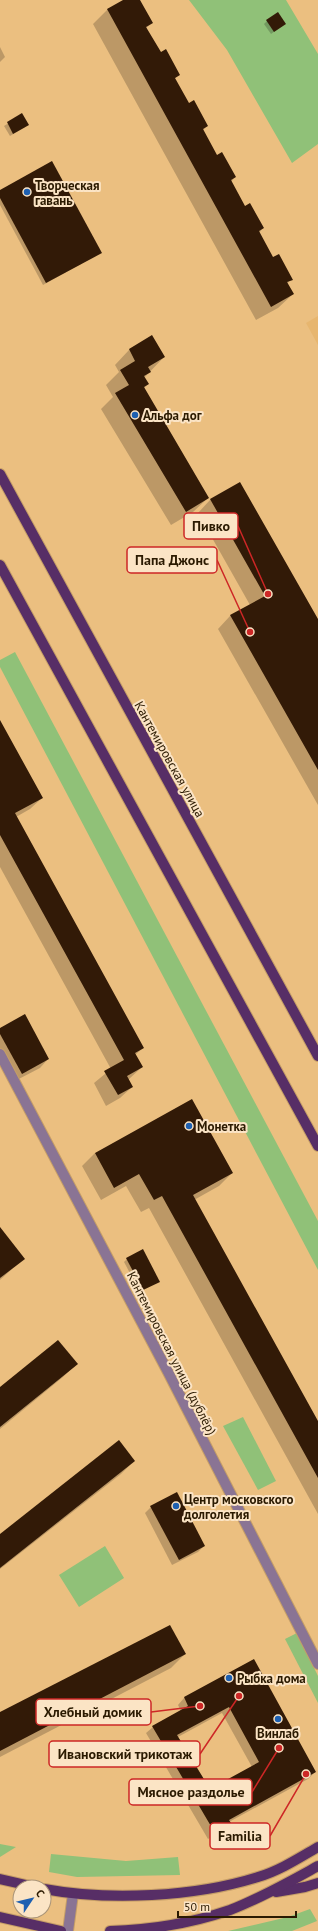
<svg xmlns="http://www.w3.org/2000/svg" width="318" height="1931" viewBox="0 0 318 1931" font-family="'PT Sans',sans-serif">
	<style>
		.built { fill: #e7b66f }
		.green { fill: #90c178 }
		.shadow { fill: #0003; fill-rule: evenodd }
		.building { fill: #321a07; fill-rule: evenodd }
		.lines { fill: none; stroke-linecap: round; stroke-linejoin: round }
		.minor-casing { stroke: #c59e67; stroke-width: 12 }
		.major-casing { stroke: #c59e67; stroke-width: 12 }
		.minor { stroke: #8a7494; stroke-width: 10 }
		.major { stroke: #572e66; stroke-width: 10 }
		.poi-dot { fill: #1e60b1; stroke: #fbe4c5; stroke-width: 1.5 }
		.labels { text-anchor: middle; stroke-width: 4; stroke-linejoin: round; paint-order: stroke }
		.poi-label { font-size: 13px; font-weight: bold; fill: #2b1a01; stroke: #fbe4c5; text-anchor: start }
		.street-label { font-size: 13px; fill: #2b1a01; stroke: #fbe4c5 }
		.leader { fill: none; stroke: #cd2726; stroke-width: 1.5 }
		.callout-dot { fill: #cd2726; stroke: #fbe4c5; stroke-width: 1.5 }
		.callout { fill: #fbe4c5; stroke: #cd2726; stroke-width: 1.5 }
		.callout-label { font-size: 14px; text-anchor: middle; font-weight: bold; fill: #2b1a01 }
	</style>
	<rect width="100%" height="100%" fill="#ebbf80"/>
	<polygon class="built" points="318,316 318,345 306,323"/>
	<g class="green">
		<polygon points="189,0 286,0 318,54 318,144 292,163 227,50"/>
		<polygon points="15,652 318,1221 318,1270 0,667 0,660"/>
		<polygon points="243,1417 276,1481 258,1490 223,1426"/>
		<polygon points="105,1546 124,1578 79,1607 59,1575"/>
		<polygon points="297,1633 318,1676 318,1703 285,1639"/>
		<polygon points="0,1844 16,1847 0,1857"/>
		<polygon points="51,1854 126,1861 178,1857 180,1875 77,1877 49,1872"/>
		<polygon points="310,1909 317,1921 292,1931 228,1931 288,1917"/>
	</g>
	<g class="shadow">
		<polygon points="125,0 139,0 152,23 146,28 160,54 179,75 174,79 188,105 207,126 202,131 217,156 235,177 231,182 245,207 263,228 259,233 273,258 291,279 287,284 293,294 278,308 256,320 93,24 108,9"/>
		<polygon points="267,21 282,26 271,34 264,24"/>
		<polygon points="0,47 5,57 0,62"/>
		<polygon points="22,115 25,127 10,136 4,126"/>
		<polygon points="0,191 97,255 43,285 0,205"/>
		<polygon points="152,337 164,357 144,378 148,384 143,389 208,498 193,512 171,525 101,409 113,397 106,385 119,372 115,365 129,350"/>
		<polygon points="240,484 318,621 318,805 218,629 230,616 250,605 198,513 210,500"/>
		<polygon points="0,723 42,798 30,809 16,817 143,1048 135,1055 142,1067 128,1080 132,1087 120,1098 106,1106 94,1083 111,1069 0,867"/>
		<polygon points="0,1029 48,1059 40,1068 13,1082 0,1058"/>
		<polygon points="95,1153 232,1173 219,1186 194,1200 318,1423 318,1514 149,1208 141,1212 126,1186 101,1200 82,1166"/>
		<polygon points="0,1240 23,1259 0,1280"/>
		<polygon points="127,1259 159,1281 140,1292 124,1262"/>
		<polygon points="76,1364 63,1377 0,1429 0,1388"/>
		<polygon points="134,1461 121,1474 0,1569 0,1536"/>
		<polygon points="151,1507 204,1546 198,1552 172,1565 145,1513"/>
		<polygon points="185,1654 171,1668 0,1757 0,1713"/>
		<path d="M253,1660L315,1772L308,1779L229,1822L223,1830L208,1839L146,1733L153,1727L181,1711L178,1705L184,1698ZM222,1713L252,1767L210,1790L178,1737Z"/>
	</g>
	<g class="building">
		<polygon points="123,0 140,0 153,23 146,27 161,52 166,49 180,75 175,78 189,103 194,100 208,126 203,129 217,155 222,152 236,177 231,180 245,206 250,203 264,228 259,231 273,257 279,254 293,280 287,282 294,294 271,307 107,9"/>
		<polygon points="278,12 286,24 274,32 266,20"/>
		<polygon points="22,113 29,125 13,134 7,122"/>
		<polygon points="52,161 102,253 46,283 0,198 0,190"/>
		<polygon points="152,335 165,357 148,367 151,372 144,376 149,384 144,387 209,498 186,512 115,393 129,385 120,370 135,361 129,349"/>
		<polygon points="240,482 318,619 318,770 230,615 265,596 210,499"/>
		<polygon points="0,720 43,798 15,813 144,1048 135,1053 143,1067 127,1076 133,1087 118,1095 104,1071 124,1060 0,835"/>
		<polygon points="25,1014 49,1059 22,1074 0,1034 0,1028"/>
		<polygon points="192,1099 233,1173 193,1195 318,1421 318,1478 162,1196 154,1200 139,1174 114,1188 95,1153"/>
		<polygon points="0,1227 25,1259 0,1278"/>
		<polygon points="143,1249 160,1282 143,1290 126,1258"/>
		<polygon points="58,1340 78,1364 0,1427 0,1387"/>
		<polygon points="119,1440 135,1461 0,1568 0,1534"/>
		<polygon points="177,1492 205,1546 179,1560 150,1506"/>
		<polygon points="170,1625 186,1654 0,1751 0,1712"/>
		<path d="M254,1659L316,1772L229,1820L231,1823L215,1833L152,1726L188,1706L184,1697ZM229,1707L259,1762L210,1789L177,1735Z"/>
	</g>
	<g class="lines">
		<defs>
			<g id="minor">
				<polyline points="0,1054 168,1372 318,1664"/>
				<polyline points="68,1931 73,1894"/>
			</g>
			<g id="major">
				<polyline points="0,474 318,1056"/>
				<polyline points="0,565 318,1146"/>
				<polyline points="0,1879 35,1887"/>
				<path d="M44,1889C109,1901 195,1897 258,1877C279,1871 299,1858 318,1847"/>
				<polyline points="276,1892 305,1887 318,1883"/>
				<polyline points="0,1917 61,1931"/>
				<path d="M110,1931C149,1930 192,1923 230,1910C261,1898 289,1882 318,1866"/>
			</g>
		</defs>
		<use href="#minor" class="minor-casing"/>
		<use href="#major" class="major-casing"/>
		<use href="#minor" class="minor"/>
		<use href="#major" class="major"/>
	</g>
	<g class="poi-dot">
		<circle cx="27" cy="192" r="4"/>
		<circle cx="135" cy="415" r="4"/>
		<circle cx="189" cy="1126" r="4"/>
		<circle cx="176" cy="1506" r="4"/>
		<circle cx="229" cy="1678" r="4"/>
		<circle cx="278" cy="1719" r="4"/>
	</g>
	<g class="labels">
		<g class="poi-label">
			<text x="35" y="190">Творческая<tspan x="35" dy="15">гавань</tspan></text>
			<text x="143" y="420">Альфа дог</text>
			<text x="197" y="1131">Монетка</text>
			<text x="184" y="1504">Центр московского<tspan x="184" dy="15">долголетия</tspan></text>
			<text x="237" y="1683">Рыбка дома</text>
			<text x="278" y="1738" text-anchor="middle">Винлаб</text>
		</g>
		<g class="street-label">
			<text transform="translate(170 759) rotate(61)" y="5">Кантемировская улица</text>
			<text transform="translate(172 1353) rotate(63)" y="5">Кантемировская улица (дублёр)</text>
		</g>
	</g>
	<path class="leader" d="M268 594L238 526M250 632L217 560M200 1706L151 1712M239 1696L200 1754M279 1748L252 1792M306 1774L270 1836"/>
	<g class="callout-dot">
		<circle cx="268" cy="594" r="4"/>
		<circle cx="250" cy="632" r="4"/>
		<circle cx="200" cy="1706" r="4"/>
		<circle cx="239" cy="1696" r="4"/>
		<circle cx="279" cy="1748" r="4"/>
		<circle cx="306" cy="1774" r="4"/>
	</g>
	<g class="callout">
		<rect x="184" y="513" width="54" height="26" rx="4"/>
		<rect x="127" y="547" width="90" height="26" rx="4"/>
		<rect x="36" y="1699" width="115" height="26" rx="4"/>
		<rect x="49" y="1741" width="151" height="26" rx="4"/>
		<rect x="129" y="1779" width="123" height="26" rx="4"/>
		<rect x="210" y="1823" width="60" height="26" rx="4"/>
	</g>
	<g class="callout-label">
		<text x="211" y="531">Пивко</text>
		<text x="172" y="565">Папа Джонс</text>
		<text x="93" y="1717">Хлебный домик</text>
		<text x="125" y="1759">Ивановский трикотаж</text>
		<text x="191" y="1797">Мясное раздолье</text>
		<text x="240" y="1841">Familia</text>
	</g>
	<g transform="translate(32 1899) rotate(55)"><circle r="19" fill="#fbe4c5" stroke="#a89377"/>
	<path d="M0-3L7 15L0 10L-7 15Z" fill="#1e60b1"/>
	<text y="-6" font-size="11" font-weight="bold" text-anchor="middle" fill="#2b1a01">С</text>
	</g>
	<path d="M178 1911v6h118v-6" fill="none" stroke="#2b1a01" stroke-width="2"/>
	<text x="184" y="1911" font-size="12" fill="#2b1a01" stroke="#fbe4c5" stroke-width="3" paint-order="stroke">50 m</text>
</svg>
